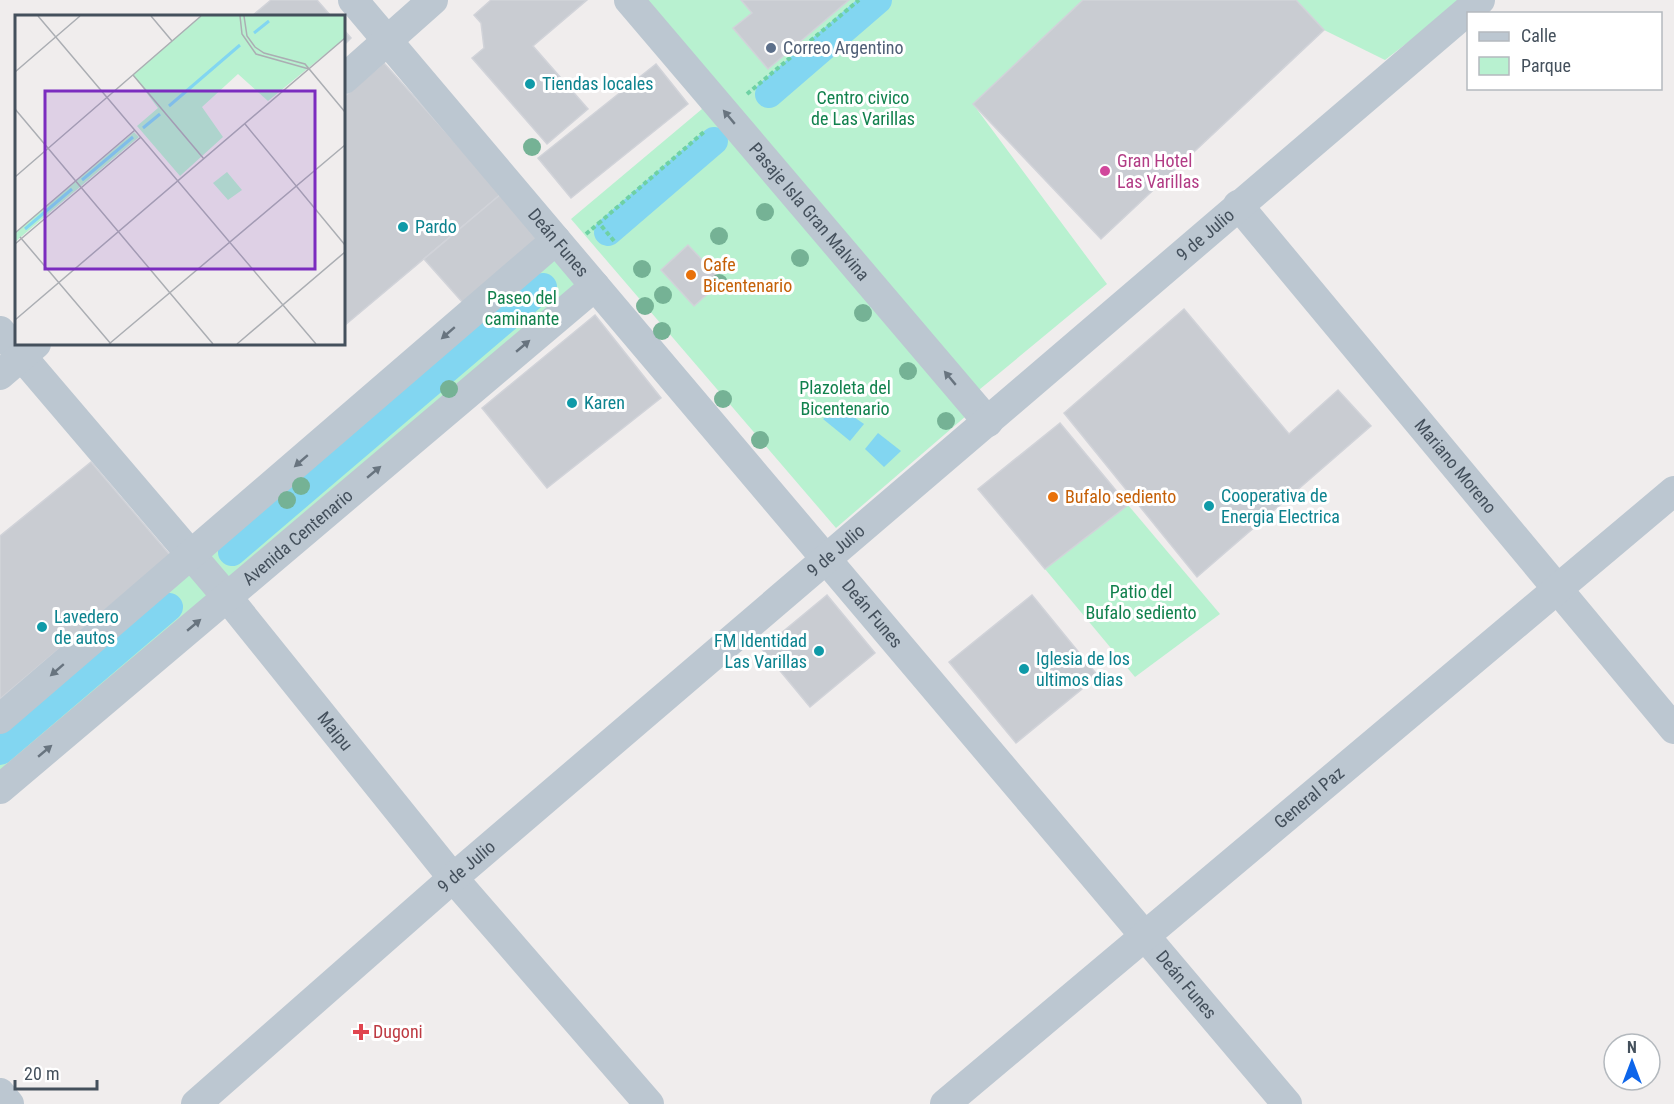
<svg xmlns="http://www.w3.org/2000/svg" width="1674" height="1104" viewBox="0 0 1674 1104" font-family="'Roboto Condensed',sans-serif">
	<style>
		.green { fill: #b8f1d0 }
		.water { fill: #82d6f1 }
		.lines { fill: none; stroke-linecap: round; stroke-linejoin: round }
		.canal { stroke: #82d6f1; stroke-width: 28 }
		.building { fill: #c9ccd2; stroke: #d1d3d9; stroke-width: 1.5 }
		.path { stroke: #6ed1a4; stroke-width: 4; stroke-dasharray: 4.5 3; stroke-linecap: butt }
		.minor { stroke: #bcc7d1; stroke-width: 30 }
		.tree { fill: #75b295 }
		.oneway { fill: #68747f }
		.service-dot { fill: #5c6f8a; stroke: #fff; stroke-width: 2 }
		.culture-dot { fill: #0f9aa8; stroke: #fff; stroke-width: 2 }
		.hotel-dot { fill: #d1479c; stroke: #fff; stroke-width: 2 }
		.food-dot { fill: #e8710a; stroke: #fff; stroke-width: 2 }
		.health-dot { fill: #e0444e; stroke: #fff; stroke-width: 2 }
		.labels { text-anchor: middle; stroke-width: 6; stroke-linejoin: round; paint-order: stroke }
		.service-label { font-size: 18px; fill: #4e5e75; stroke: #fff; text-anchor: start }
		.culture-label { font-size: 18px; fill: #0d838f; stroke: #fff; text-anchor: start }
		.park-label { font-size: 18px; fill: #11814d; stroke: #fff }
		.hotel-label { font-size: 18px; fill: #b23c85; stroke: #fff; text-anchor: start }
		.street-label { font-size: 18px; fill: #44505c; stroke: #fff }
		.food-label { font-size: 18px; fill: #c56008; stroke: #fff; text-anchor: start }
		.health-label { font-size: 18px; fill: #be3a42; stroke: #fff; text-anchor: start }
		.inset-river { fill: none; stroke: #82d6f1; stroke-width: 3 }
		.inset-road { fill: none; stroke: #abaeb3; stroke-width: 1.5 }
		.view { fill: #7b2cbf; fill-opacity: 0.15; stroke: #7b2cbf; stroke-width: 3 }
		.inset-edge { fill: none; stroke: #44505c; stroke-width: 3 }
	</style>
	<rect width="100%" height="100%" fill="#f0eded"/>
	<g class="green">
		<polygon points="629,0 1083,0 973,104 1107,284 968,399 966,416 836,528 571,219 702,109"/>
		<polygon points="1296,0 1463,0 1385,60 1324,30"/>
		<polygon points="554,251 583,286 0,781 0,724"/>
		<polygon points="1128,505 1220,614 1135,677 1045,569"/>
	</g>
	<g class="water">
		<polygon points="838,406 864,424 850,441 823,419"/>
		<polygon points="878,433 901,451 884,467 865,449"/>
	</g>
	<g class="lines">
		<g class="canal">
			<polyline points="769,94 878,0"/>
			<polyline points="608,232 714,141"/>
			<polyline points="232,552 543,287"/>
			<polyline points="0,751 169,607"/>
		</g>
	</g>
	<g class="building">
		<polygon points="271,0 317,0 331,16 252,16"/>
		<polygon points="491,0 587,0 533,46 588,109 547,144 472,58 484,48 481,23 474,15"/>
		<polygon points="741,0 849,0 768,69 733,28 752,13"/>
		<polygon points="1083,0 1296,0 1324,30 1101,239 973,104"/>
		<polygon points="344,30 351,38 344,45"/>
		<polygon points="384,63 501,194 344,326 344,97"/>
		<polygon points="656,64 688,104 571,198 538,158"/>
		<polygon points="501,194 541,240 464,304 424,259"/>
		<polygon points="688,245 722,281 694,306 661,270"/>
		<polygon points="1184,309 1289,434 1338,390 1371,426 1197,577 1064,413"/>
		<polygon points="595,315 661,398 547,488 482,408"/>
		<polygon points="1060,423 1128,505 1045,569 978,489"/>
		<polygon points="91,462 170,555 0,699 0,536"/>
		<polygon points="827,595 875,653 810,707 762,649"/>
		<polygon points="1032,595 1098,676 1016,743 949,662"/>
	</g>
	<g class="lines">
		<g class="path">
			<polyline points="747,94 859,0"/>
			<polyline points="586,234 599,223"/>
			<polyline points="614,241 599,223 705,131"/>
		</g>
		<g class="minor">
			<path id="s1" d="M353,0L1287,1104"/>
			<path id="s2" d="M629,0L988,422"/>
			<polyline points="344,79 433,0"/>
			<path id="s3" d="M1238,205L1674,729"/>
			<path id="s4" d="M0,331L227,597L453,878L649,1104"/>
			<polyline points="0,375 36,344"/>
			<polyline points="0,719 556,240"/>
			<path id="s5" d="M0,789L595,286"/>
			<polyline points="0,1093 9,1104"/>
			<path id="s6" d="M196,1104L453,878L1480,0"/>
			<path id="s7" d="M945,1104L1674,491"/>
		</g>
	</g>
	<g class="tree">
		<circle cx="532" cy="147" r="9"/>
		<circle cx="765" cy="212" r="9"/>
		<circle cx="719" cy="236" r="9"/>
		<circle cx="800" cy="258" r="9"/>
		<circle cx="642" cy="269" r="9"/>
		<circle cx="719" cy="283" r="9"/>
		<circle cx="663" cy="295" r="9"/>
		<circle cx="645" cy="306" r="9"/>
		<circle cx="863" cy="313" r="9"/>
		<circle cx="662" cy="331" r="9"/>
		<circle cx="908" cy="371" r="9"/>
		<circle cx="449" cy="389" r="9"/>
		<circle cx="723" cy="399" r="9"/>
		<circle cx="946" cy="421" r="9"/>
		<circle cx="760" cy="440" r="9"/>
		<circle cx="301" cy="486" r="9"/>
		<circle cx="287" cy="500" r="9"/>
	</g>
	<defs><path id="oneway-solid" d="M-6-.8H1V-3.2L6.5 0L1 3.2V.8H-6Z" transform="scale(1.5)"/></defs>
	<g class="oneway">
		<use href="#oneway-solid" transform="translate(729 117) rotate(-130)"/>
		<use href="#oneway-solid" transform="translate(448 333) rotate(139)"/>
		<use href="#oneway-solid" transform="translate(523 346) rotate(-40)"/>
		<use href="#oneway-solid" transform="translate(950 378) rotate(-130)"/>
		<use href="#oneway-solid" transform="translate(301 461) rotate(139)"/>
		<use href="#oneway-solid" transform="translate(374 472) rotate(-40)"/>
		<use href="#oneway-solid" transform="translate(194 625) rotate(-40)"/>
		<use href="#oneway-solid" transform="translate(57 670) rotate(139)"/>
		<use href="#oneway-solid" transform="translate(45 751) rotate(-40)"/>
	</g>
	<circle class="service-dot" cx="771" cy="48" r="6"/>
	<g class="culture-dot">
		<circle cx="530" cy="84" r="6"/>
		<circle cx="403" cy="227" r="6"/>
		<circle cx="572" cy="403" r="6"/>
		<circle cx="1209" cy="506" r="6"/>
		<circle cx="42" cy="627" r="6"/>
		<circle cx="819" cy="651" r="6"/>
		<circle cx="1024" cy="669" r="6"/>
	</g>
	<circle class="hotel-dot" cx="1105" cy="171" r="6"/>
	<g class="food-dot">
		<circle cx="691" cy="275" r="6"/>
		<circle cx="1053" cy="497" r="6"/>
	</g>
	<path class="health-dot" d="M358 1023h6v6h6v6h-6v6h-6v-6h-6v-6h6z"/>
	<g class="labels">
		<g class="service-label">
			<text x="783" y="54">Correo Argentino</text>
		</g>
		<g class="culture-label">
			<text x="542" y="90">Tiendas locales</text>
			<text x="415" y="233">Pardo</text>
			<text x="584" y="409">Karen</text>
			<text x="1221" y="502">Cooperativa de<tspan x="1221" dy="21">Energia Electrica</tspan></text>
			<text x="54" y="623">Lavedero<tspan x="54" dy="21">de autos</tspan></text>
			<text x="807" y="647" text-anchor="end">FM Identidad<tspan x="807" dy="21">Las Varillas</tspan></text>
			<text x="1036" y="665">Iglesia de los<tspan x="1036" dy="21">ultimos dias</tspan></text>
		</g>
		<g class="park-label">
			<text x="863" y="104">Centro civico<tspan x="863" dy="21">de Las Varillas</tspan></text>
			<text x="522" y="304">Paseo del<tspan x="522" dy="21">caminante</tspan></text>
			<text x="845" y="394">Plazoleta del<tspan x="845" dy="21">Bicentenario</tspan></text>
			<text x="1141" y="598">Patio del<tspan x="1141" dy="21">Bufalo sediento</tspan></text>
		</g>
		<g class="hotel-label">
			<text x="1117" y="167">Gran Hotel<tspan x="1117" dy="21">Las Varillas</tspan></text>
		</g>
		<g class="street-label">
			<text dy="6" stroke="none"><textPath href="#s2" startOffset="278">Pasaje Isla Gran Malvina</textPath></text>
			<text dy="6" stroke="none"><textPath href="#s6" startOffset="1332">9 de Julio</textPath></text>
			<text dy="6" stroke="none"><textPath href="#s1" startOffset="318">Deán Funes</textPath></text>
			<text dy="6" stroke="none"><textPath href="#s3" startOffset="340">Mariano Moreno</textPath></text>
			<text dy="6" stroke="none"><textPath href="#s5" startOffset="390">Avenida Centenario</textPath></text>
			<text dy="6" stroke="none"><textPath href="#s6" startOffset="846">9 de Julio</textPath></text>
			<text dy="6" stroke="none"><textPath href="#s1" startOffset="804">Deán Funes</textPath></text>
			<text dy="6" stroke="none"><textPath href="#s4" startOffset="522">Maipu</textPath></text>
			<text dy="6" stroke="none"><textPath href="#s7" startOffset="476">General Paz</textPath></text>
			<text dy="6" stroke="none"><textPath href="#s6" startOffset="360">9 de Julio</textPath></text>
			<text dy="6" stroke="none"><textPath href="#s1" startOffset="1290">Deán Funes</textPath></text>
		</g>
		<g class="food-label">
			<text x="703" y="271">Cafe<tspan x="703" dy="21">Bicentenario</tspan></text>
			<text x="1065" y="503">Bufalo sediento</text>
		</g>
		<g class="health-label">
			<text x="373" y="1038">Dugoni</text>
		</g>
	</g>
	<g transform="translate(15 15)">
		<rect width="330" height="330" fill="#f0eded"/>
		<path d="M186,1H330V23L253,86L223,59L187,92L208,122L165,161L122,111L143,93L118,60ZM119,117L124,122L0,227V218ZM212,157L227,175L213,185L198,168Z" fill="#b8f1d0"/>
		<path class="inset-river" d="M239,18L254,6M154,91L225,30M128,113L145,99M67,165L118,122M10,214L57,174"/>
		<path class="inset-road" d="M23,1L301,329M136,1L157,26M225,1L227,19L241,39L294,54M229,1L232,21L240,32L249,38L290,49L330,97M0,57L65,1M118,60L189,144M0,94L198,329M230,109L330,230M0,162L186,1M0,218L120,115M5,222L96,329M0,229L126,122M0,305L330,23M94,329L330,130M222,329L330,237"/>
		<path class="view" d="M30,76H300V254H30Z"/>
		<rect width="330" height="330" class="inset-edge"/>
	</g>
	<rect x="1467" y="12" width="195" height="78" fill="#ffffff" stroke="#b4b9be" stroke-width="1.5"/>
	<rect x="1479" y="32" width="30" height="9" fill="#bcc7d1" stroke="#b4b9be" stroke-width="1.5"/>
	<text x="1521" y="42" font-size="18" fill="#44505c">Calle</text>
	<rect x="1479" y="57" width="30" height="18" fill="#b8f1d0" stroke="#b4b9be" stroke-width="1.5"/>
	<text x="1521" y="72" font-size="18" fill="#44505c">Parque</text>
	<g transform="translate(1632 1062)"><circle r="28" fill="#ffffff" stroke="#b4b9be" stroke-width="1.5"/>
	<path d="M0-4.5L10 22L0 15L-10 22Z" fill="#0d65ea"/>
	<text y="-9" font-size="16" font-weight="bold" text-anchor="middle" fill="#44505c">N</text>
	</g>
	<path d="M15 1080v9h82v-9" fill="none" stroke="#44505c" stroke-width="3"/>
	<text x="24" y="1080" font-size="18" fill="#44505c" stroke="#ffffff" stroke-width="4.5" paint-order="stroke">20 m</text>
</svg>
